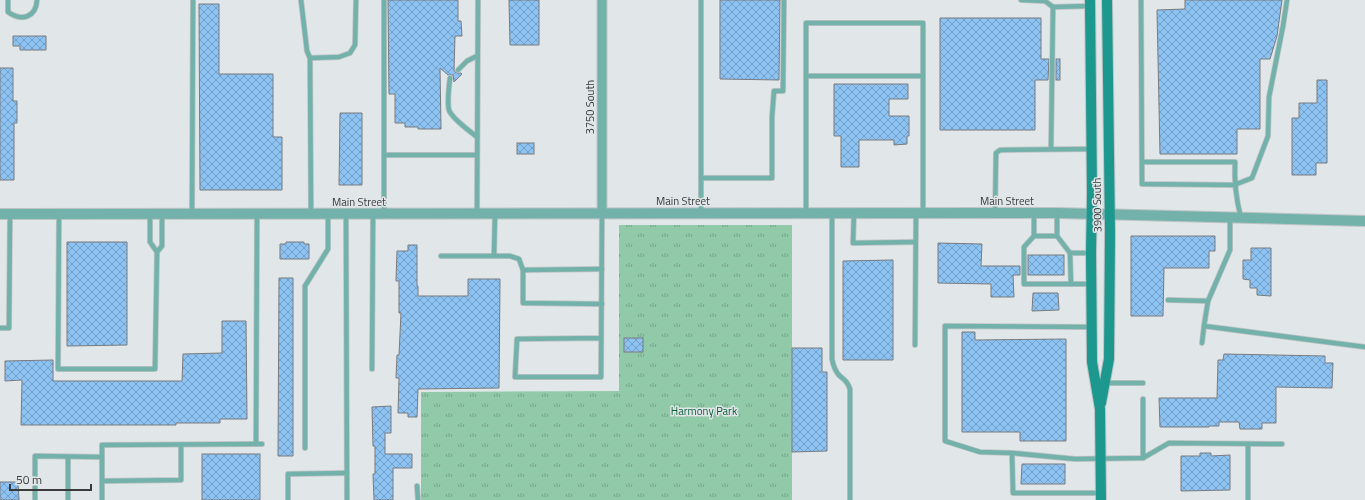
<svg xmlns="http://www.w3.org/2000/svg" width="1365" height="500" viewBox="0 0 1365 500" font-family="'Titillium Web',sans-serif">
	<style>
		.park { fill: url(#park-tufts) }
		.building { fill: url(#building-cross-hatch); stroke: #787b7f }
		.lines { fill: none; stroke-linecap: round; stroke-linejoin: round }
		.service-casing { stroke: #bfc4c5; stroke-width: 6 }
		.minor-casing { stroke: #bfc4c5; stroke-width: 11 }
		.tertiary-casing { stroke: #bfc4c5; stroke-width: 12 }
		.secondary-casing { stroke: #bfc4c5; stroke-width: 12 }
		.service { stroke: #72b2ab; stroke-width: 4.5 }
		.minor { stroke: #72b2ab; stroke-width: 9 }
		.tertiary { stroke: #72b2ab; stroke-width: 10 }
		.secondary { stroke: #1d988e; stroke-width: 10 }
		.labels { text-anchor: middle; stroke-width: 3; stroke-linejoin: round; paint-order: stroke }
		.street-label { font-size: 11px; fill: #383a3b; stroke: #e1e6e8 }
		.park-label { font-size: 11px; fill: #085c38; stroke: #e1e6e8 }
	</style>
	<defs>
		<pattern id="park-tufts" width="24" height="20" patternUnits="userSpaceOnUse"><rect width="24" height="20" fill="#91caa8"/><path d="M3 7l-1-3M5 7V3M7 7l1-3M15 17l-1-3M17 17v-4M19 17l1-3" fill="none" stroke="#77a58a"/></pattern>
		<pattern id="building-cross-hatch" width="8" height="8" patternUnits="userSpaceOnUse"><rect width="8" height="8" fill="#8dc3f3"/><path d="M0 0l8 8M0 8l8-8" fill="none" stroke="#749fc6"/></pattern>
	</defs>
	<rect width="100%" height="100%" fill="#e1e6e8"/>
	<polygon class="park" points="619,225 792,225 792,500 421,500 421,392 619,391"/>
	<g class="building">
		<polygon points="388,0 458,0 458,21 461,21 462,36 455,36 454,71 457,73 461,73 462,74 454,82 453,75 448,75 440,68 441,129 418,129 418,127 405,127 405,123 395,123 395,94 389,94"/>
		<polygon points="509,0 539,0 539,45 510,45"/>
		<polygon points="720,0 780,0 779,80 720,79"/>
		<polygon points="1185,0 1282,0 1277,36 1270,59 1260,59 1260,129 1237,129 1237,154 1160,154 1157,10 1185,9"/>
		<polygon points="199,4 219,4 219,74 273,74 273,137 282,137 282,190 200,190"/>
		<polygon points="940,18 1041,18 1041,59 1049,59 1048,80 1035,80 1035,130 940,130"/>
		<polygon points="13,36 46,36 46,50 20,50 20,46 13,46"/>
		<rect x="1056" y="59" width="4" height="21"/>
		<polygon points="0,68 13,68 13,101 17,101 17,123 14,123 14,180 0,180"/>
		<polygon points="1317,80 1327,80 1327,163 1316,163 1316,175 1292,175 1292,118 1299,118 1299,103 1317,103"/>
		<polygon points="834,84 908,84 908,99 889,99 889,116 909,116 909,136 907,136 907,144 894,145 894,140 859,140 859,167 841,167 841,136 834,136"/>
		<polygon points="340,113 362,113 362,185 339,185"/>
		<rect x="517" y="143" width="17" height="11"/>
		<polygon points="1131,236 1215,236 1215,251 1209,251 1209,268 1164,268 1163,316 1131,316"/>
		<polygon points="67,242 127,242 127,345 67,346"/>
		<polygon points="286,242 304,242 304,244 309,244 309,259 280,259 280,244 286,244"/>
		<polygon points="938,243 982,244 981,266 1020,266 1020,275 1013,275 1014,297 991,297 991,284 938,283"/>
		<polygon points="408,245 417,245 417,286 418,286 418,296 468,296 468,279 500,279 499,388 418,389 417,417 408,417 408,413 398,413 399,378 396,378 397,355 399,355 401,313 399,313 399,281 396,281 397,251 408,251"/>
		<polygon points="1251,248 1271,248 1271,296 1257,295 1257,288 1250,288 1250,280 1243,279 1243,260 1251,260"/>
		<rect x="1028" y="255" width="36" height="20"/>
		<polygon points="893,260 893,360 843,360 843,261"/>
		<polygon points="279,278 293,278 293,456 278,456"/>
		<polygon points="1033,293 1058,293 1059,310 1032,311"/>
		<polygon points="222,321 246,321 247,419 220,419 220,423 176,423 176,425 21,425 22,380 5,381 5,361 53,360 53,381 182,381 183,354 222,353"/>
		<polygon points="962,332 975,332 975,340 1066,339 1066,441 1020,441 1020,432 962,432"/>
		<rect x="624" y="338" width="19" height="14"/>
		<polygon points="792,348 822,348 822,372 827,372 827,451 792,452"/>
		<polygon points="1224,354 1325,356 1325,363 1333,363 1332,388 1276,387 1276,423 1262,423 1262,429 1240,429 1239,422 1219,422 1219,426 1209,426 1209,427 1160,427 1159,398 1217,398 1218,360 1223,360"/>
		<polygon points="391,406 391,433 385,433 385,454 412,454 412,468 393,468 393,500 374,500 373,474 375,474 375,446 373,446 372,407"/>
		<polygon points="1200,453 1211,453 1211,456 1230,455 1230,490 1181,491 1181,456 1200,456"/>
		<rect x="202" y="454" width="58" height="46"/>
		<polygon points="1022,464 1065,464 1065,484 1021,484"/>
		<polygon points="0,482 18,482 19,500 0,500"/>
	</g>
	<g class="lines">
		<defs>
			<g id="service">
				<path d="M8,0V12C22,22 36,17 37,0"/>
				<polyline points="301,0 307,51 310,58"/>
				<polyline points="701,0 701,213"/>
				<polyline points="1021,0 1045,1 1053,7"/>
				<polyline points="1141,0 1142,184 1234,185 1252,178 1268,136 1269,97 1283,26 1287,0"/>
				<polyline points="458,70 467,61 477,56"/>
				<polyline points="806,76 923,76"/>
				<path d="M450,78C449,86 447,102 449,110C452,119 470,131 477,137"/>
				<polyline points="1051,149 1053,7 1090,6"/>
				<polyline points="384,155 477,155"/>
				<path d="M1142,162H1235C1234,182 1236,199 1241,218"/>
				<polyline points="701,178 772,178 772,117 774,91 783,91 784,0"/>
				<polyline points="806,213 806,23 923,23 923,213"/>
				<path d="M832,213V359C833,364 835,370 838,374C844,381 846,378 850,389V500"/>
				<polyline points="854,213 853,243 915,242"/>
				<polyline points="995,213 996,153 1000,150 1091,149"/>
				<polyline points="1034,213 1034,236 1024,247 1024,284 1091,284"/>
				<polyline points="1057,213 1057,236 1070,253 1091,253"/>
				<polyline points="59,214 58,369 155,369 157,252 162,246 162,214"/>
				<polyline points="150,214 150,242 157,252"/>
				<polyline points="192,214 193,0"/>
				<polyline points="311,214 310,58 339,57 350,53 355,45 356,0"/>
				<polyline points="346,214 347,500"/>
				<polyline points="384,214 384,0"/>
				<polyline points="477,214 478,0"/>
				<polyline points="1230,218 1230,250 1208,301 1204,326 1365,347"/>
				<polyline points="1034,236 1057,236"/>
				<polyline points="1070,253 1071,284"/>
				<polyline points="441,256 510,256 519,259 523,270 602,269"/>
				<polyline points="494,256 495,214"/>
				<polyline points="523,270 523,303 602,304"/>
				<polyline points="1168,300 1208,301"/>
				<polyline points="1091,327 945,326 945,441 980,452 1012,453 1013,493 1100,493"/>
				<polyline points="0,328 9,328 10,214"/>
				<polyline points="601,338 517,339 515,377 601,377 602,213"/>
				<polyline points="1202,343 1204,326"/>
				<polyline points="915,345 916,213"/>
				<polyline points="372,369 373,214"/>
				<polyline points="1105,383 1143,383"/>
				<polyline points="1143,399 1143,458"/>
				<polyline points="256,444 257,214"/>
				<polyline points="1248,444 1248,500"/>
				<polyline points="305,448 305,286 328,249 328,214"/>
				<polyline points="1012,453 1075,459 1143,458 1169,443 1282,444"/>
				<polyline points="68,457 68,500"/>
				<polyline points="102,481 181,480 181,445"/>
				<polyline points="417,486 418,500"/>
				<polyline points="35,500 35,456 102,457"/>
				<polyline points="102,500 102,445 262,444"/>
				<polyline points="288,500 288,474 347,473"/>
			</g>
			<polyline id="minor" points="602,0 602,213"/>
			<polyline id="tertiary" points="0,214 1057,213 1365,221"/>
			<g id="secondary">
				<polyline points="1090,0 1092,193 1091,253 1092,362 1100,409 1101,500"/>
				<polyline points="1101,403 1109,359 1110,232 1107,0"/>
			</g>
		</defs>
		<use href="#service" class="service-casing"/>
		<use href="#minor" class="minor-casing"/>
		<use href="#tertiary" class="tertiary-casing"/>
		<use href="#secondary" class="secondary-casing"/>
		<use href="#service" class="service"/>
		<use href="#minor" class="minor"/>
		<use href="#tertiary" class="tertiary"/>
		<use href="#secondary" class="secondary"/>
	</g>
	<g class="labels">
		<g class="street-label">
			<text transform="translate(590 107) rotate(-90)" y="4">3750 South</text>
			<text x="683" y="205">Main Street</text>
			<text x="1007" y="205">Main Street</text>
			<text x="359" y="206">Main Street</text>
			<text transform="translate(1097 205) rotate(-91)" y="4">3900 South</text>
		</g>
		<g class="park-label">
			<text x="704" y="415">Harmony Park</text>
		</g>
	</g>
	<path d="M10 484v6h81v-6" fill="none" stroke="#383a3b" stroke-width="2"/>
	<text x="16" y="484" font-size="12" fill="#383a3b" stroke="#e1e6e8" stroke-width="3" paint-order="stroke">50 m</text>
</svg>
